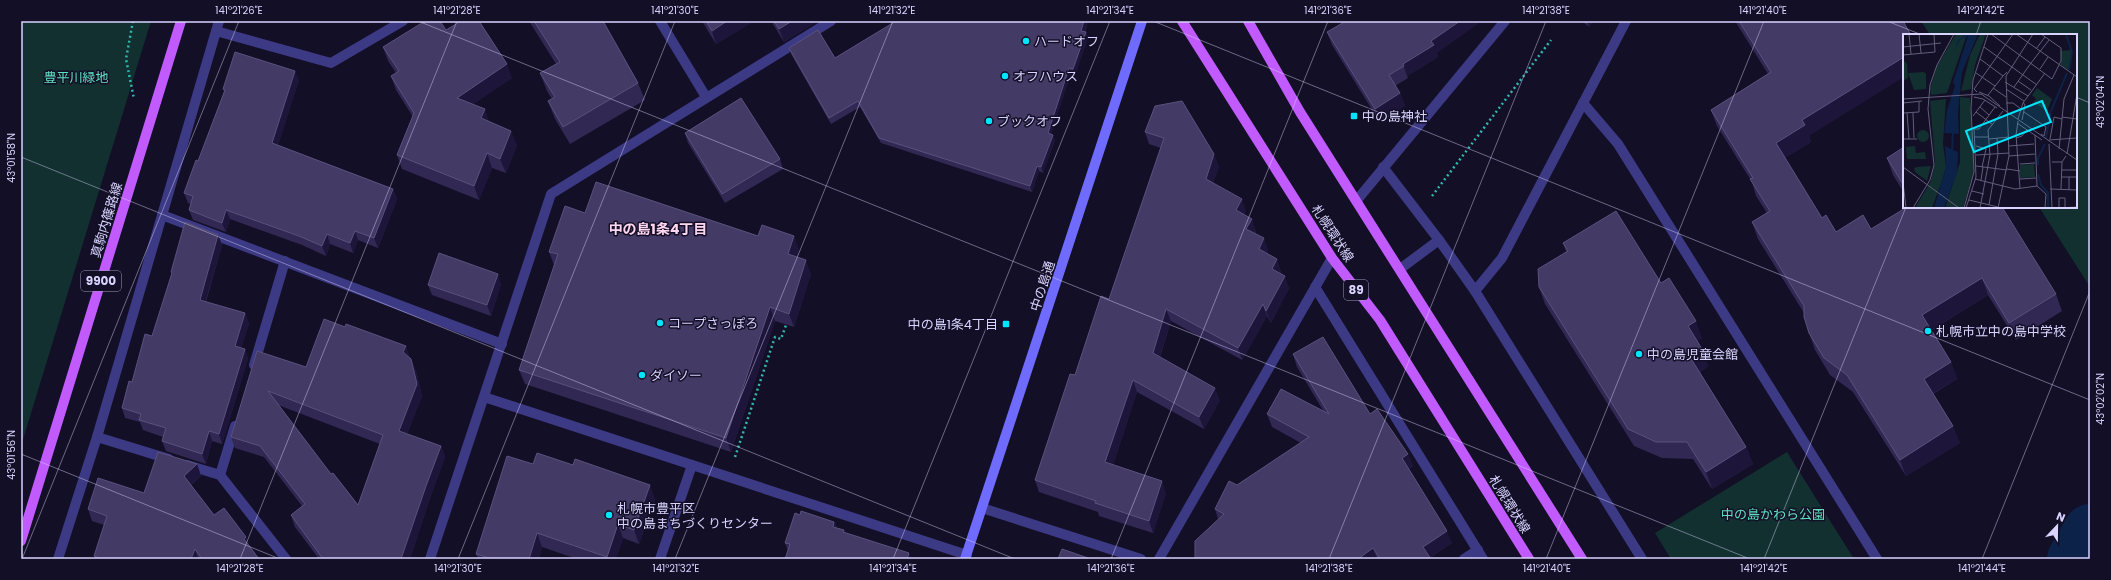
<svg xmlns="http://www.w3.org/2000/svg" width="2111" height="580" viewBox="0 0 2111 580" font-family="Poppins,'Noto Sans JP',sans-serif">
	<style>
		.park { fill: #12302f }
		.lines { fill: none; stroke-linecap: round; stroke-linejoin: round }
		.river { stroke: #0c2248; stroke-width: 54 }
		.path { stroke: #2fb8b0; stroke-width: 2.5; stroke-dasharray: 2 3; stroke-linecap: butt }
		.street { stroke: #3d3a85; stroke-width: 10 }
		.secondary { stroke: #6f6bff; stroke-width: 10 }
		.primary { stroke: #c25bff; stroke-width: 10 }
		.wall { fill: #312854; fill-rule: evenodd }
		.shaded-wall { fill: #1d163a }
		.building { fill: #433a66; stroke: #5a527e; fill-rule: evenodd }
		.ticks { fill: none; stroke: #d9d4ff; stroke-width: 1; stroke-opacity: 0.45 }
		.poi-dot { fill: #00e5ff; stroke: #130f26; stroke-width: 1.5 }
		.labels { text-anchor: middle; stroke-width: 3; stroke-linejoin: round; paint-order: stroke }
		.shield { fill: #130f26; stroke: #9e99be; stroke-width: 1 }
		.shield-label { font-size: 12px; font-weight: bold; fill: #d9d4ff }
		.poi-label { font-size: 13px; fill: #d9d4ff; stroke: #130f26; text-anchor: start }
		.park-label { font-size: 13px; fill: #5fe0c0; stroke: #130f26 }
		.street-label { font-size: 13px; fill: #d9d4ff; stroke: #130f26 }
		.neighbourhood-label { font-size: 14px; font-weight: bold; fill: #ffd6f0; stroke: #130f26 }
		.inset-river { fill: none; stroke: #0c2248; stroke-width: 2 }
		.inset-road { fill: none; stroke: #625e7d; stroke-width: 1 }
		.view { fill: #00e5ff; fill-opacity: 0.15; stroke: #00e5ff; stroke-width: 2 }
		.inset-edge { fill: none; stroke: #d9d4ff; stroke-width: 2 }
		.neatline { fill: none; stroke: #d9d4ff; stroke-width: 1.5 }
		.ticks-label { font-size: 10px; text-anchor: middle; fill: #d9d4ff }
	</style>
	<rect width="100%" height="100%" fill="#130f26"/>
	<g class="park">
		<polygon points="21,21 151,21 21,446"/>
		<polygon points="1921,21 2090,21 2090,287 2039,207 2076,207 2076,35 1930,35"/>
		<polygon points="1787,452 1854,559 1671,559 1655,533"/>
	</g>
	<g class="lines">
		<polyline class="river" points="2074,559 2090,531"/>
		<g class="path">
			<polyline points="133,21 126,59 134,99"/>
			<polyline points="1432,196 1551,40"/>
			<polyline points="735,457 775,337 781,339 786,325"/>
		</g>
		<g class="street">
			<polyline points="660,21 706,97"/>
			<polyline points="216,31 331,63 403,21"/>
			<polyline points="1583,103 1618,144 1877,559"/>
			<polyline points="1383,167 1439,240"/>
			<polyline points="1357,200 1505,21"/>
			<polyline points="162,215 502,344"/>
			<polyline points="1400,269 1439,240 1475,291 1502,258 1626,21"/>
			<polyline points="1315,287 1483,559"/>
			<polyline points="1475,291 1642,559"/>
			<polyline points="254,365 285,261"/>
			<polyline points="484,397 967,555"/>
			<polyline points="97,437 169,459"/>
			<polyline points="187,465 220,475 286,559"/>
			<polyline points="220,475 235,426"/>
			<polyline points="982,508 1141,559"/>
			<polyline points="58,559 97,437 219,21"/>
			<polyline points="430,559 551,194 831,21"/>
			<polyline points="660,559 692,465"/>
			<polyline points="1159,559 1332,258"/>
			<polyline points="1464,559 1478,550"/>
		</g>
		<polyline class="secondary" points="965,559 1142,21"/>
		<g class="primary">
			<polyline points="1182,21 1332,258 1380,320 1529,559"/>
			<polyline points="1248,21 1300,112 1582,559"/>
			<polyline points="21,541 181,21"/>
		</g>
	</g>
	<g class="wall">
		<polygon points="529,21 603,21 638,83 645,100 570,144 555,119 548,101 552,99 547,91 540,73 556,64"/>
		<polygon points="702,21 754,21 716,44"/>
		<polygon points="771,21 812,21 813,24 784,42"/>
		<polygon points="1088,21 1085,32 1088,37 1075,75 1071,73 1051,134 1055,140 1043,173 1039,171 1032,192 881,143 860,107 831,124 791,54 789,48 835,58"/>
		<polygon points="1582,21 1593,21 1589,27"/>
		<polygon points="1735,21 1903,21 1809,136 1811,142 1785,158 1822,218 1836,232 1871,229 2056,294 2062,311 2016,340 1988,295 1932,330 1951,362 1957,379 1933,394 1960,443 1906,476 1853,392 1830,375 1815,350 1809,333 1804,313 1758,239 1752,222 1767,213 1756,196 1752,182 1717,126 1711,110 1768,74"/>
		<polygon points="446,30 512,78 473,104 490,122 517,145 506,173 492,168 479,200 402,169 397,155 413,117 396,90 391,76 396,73 388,61 383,47"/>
		<polygon points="1327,32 1437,53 1438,57 1407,76 1408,78 1395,86 1400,93 1405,106 1379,121 1332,45"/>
		<polygon points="299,80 278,145 393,189 397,199 378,248 358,240 353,253 330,244 326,256 302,245 230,219 226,232 193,220 189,210 191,204 188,203 184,193 198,161 224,92 223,89"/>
		<polygon points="1155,106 1219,166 1213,183 1246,211 1244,214 1256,231 1255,234 1268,250 1267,253 1281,271 1280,274 1289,288 1271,323 1267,316 1242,360 1171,321 1160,357 1220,400 1204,429 1137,392 1113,465 1166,493 1153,533 1099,516 1098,512 1039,492 1035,480 1075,375 1109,299 1161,148 1149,144 1145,132"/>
		<polygon points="685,133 780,159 783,169 725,203 688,143"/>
		<polygon points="1904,147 1904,193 1893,175 1887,158"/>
		<polygon points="585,213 799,249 797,257 811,274 794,327 775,321 731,452 525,384 519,370 554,265 549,252"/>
		<polygon points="218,235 222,245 206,302 245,313 249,324 241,348 245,349 248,359 222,444 212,441 206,464 166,451 162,441 163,437 143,430 140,422 125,418 122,408 132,382 152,336 172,275 171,272"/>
		<polygon points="1563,243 1661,283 1702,338 1697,341 1708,366 1700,372 1746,447 1753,464 1712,489 1693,459 1662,458 1634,446 1545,304 1539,287 1566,252"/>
		<polygon points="501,284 491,316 432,295 428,285"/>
		<path d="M257,351L306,367L410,358L416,371L422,396L407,434L441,446L445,457L430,498L410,559H319L295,527L291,515L302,506L264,457L235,448L231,437ZM278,405L380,444L358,505L331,474Z"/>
		<polygon points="1293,354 1370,414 1408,454 1413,466 1409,469 1452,543 1430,558 1431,559 1195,559 1218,519 1215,509 1237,485 1301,443 1272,427 1267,414 1324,412 1297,367"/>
		<polygon points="197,464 201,476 191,485 214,515 246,537 249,545 259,559 95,559 94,556 104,525 92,521 88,509 144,493"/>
		<polygon points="533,464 655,499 639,544 623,538 616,559 577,559 542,547 539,559 478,559 476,554"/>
		<polygon points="800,515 834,522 837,528 844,530 845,533 788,551 785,543"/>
	</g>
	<g class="shaded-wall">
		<polygon points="727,21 754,21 716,44 712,31"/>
		<polygon points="792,21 812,21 813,24 784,42 779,29"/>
		<polygon points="1084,21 1088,21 1083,36 1081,31"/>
		<polygon points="1460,21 1482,21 1437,53 1438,57 1407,76 1403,64 1431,41"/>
		<polygon points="1587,21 1593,21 1589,27"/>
		<polygon points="1086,32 1088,37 1075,75 1073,69"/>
		<polygon points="1904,57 1904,77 1809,136 1811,142 1782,160 1776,143 1802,120"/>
		<polygon points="507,64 512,78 462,112 457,98"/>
		<polygon points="1069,68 1071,73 1050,138 1048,133"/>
		<polygon points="295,71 299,80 276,152 272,143"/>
		<polygon points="1400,93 1405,106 1379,121 1375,109"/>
		<polygon points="485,109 490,124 481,118"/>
		<polygon points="511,131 517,145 506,173 500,159"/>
		<polygon points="1053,135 1055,140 1043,173 1041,167"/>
		<polygon points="487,153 492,168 479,200 474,186"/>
		<polygon points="1214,154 1219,166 1210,191 1206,179"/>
		<polygon points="1037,166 1039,171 1032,192 1030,186"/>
		<polygon points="393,189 397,199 378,248 374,238"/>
		<polygon points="1242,199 1246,211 1240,222 1236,210"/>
		<polygon points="226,210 230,219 226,232 222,223"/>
		<polygon points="1252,219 1256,231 1251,241 1246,229"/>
		<polygon points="355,231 358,240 353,253 350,243"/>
		<polygon points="327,234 330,244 326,256 322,246"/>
		<polygon points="218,235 222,245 203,310 200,300"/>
		<polygon points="794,236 799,249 793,268 788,254"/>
		<polygon points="1264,238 1268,250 1263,261 1259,249"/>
		<polygon points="1277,259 1281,271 1276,281 1272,269"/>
		<polygon points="806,260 811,274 794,327 789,314"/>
		<polygon points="498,274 501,284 491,316 487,305"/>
		<polygon points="1285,276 1289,288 1271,323 1266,311"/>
		<polygon points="1982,278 1988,295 1928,332 1922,315"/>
		<polygon points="1263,304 1267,316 1242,360 1238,348"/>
		<polygon points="770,307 775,321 731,452 726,438"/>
		<polygon points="1166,309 1171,321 1157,365 1153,353"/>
		<polygon points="245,313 249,324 239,356 235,346"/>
		<polygon points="1696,321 1702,338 1694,343 1688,326"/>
		<polygon points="406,346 410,358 403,352"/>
		<polygon points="245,349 248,359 222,444 219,434"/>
		<polygon points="1702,349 1708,366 1696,374 1690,357"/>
		<polygon points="411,359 416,371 422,396 404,442 399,431"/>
		<polygon points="1951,362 1957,379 1930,395 1924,379"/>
		<polygon points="1133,380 1137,392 1110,474 1105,462"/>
		<polygon points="1215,388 1220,400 1204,429 1199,417"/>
		<polygon points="1953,426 1960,443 1906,476 1900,460"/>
		<polygon points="209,431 212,441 206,464 202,454"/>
		<polygon points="441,446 445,457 430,498 410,559 401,559 426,486"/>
		<polygon points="1746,447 1753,464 1712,489 1706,472"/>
		<polygon points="1408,454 1413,466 1407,470 1402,458"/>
		<polygon points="197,464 201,476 188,487 184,476"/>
		<polygon points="1162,481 1166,493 1153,533 1149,521"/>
		<polygon points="650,485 655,499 639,544 634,530"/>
		<polygon points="834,522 839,536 833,527"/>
		<polygon points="618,524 623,538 616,559 608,559 607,557"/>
		<polygon points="1447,531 1452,543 1428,559 1423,547"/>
		<polygon points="537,533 542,547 539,559 529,559"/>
		<polygon points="246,537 250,549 244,539"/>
		<polygon points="1373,548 1377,559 1358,559"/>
		<polygon points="195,549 198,559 191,559"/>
		<polygon points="909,553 912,559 907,559"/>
	</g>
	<g class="building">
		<polygon points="425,21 440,21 446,30 461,21 479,21 507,64 457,98 485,109 481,118 511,131 500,159 487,153 474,186 397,155 414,113 391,76 399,71 383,47"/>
		<polygon points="534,21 603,21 638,83 563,127 548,101 555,97 540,73 560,62"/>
		<polygon points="706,21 727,21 712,31"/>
		<polygon points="774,21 792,21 779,29"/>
		<polygon points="896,21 1084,21 1081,31 1086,32 1073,69 1069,68 1048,133 1053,135 1041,167 1037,166 1030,186 879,138 858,101 829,118 789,48 818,30 835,58"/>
		<polygon points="1346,21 1460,21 1431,41 1434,45 1403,64 1404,66 1389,75 1400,93 1375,109 1327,32"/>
		<polygon points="1739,21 1903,21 1911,35 1904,35 1904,57 1802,120 1805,125 1776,143 1822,218 1826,215 1836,232 1863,215 1871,229 1907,207 2002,207 2056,294 2009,323 1982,278 1922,315 1951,362 1924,379 1953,426 1900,460 1847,375 1824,358 1809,333 1804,317 1804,306 1752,222 1770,211 1750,179 1753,178 1711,110 1771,72"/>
		<polygon points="235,52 295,71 272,143 393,189 374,238 355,231 350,243 327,234 322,246 299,236 226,210 222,223 189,210 193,196 184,193 196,160 198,161 225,90 223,89"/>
		<polygon points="741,98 780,159 722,194 685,133"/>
		<polygon points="1182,101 1214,154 1206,179 1242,199 1236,210 1252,219 1246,229 1264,238 1259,249 1277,259 1272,269 1285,276 1266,311 1263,304 1238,348 1166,309 1153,353 1215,388 1199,417 1133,380 1105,462 1162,481 1149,521 1095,503 1096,501 1035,480 1070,374 1075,375 1101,296 1109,299 1164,138 1145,132 1155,106"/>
		<polygon points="1904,147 1904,186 1887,158"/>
		<polygon points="596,182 758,236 762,225 794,236 788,254 806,260 789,314 770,307 726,438 519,370 558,254 549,252 565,206 585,213"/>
		<polygon points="1616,211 1661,283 1669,278 1696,321 1688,326 1702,349 1690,357 1746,447 1706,472 1687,442 1656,442 1628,429 1539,287 1538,269 1568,251 1563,243"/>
		<polygon points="185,222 218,235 200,300 245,313 235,346 245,349 219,434 209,431 202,454 162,441 166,428 139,420 141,414 122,408 129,381 132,382 145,334 152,336 172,273 171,272"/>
		<polygon points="439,253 498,274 487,305 428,285"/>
		<path d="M324,319L345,327L346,324L406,346L403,352L411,359L417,384L399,431L441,446L426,486L401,559H323L291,515L305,504L260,446L231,437L257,351L306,367ZM268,391L383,435L358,505L333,473L331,474Z"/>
		<polygon points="1323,337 1370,414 1377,409 1408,454 1402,458 1447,531 1423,547 1431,559 1380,559 1373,548 1358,559 1195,559 1195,541 1224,514 1215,509 1229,481 1237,485 1309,437 1267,414 1281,389 1329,414 1293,354"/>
		<polygon points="158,452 197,464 184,476 214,515 224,508 246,537 244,539 259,559 202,559 195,549 191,559 103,559 94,556 107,516 88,509 98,478 144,493"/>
		<polygon points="537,453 573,465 575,459 650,485 634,530 618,524 607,557 537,533 529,559 493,559 476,554 507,456 533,464"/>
		<polygon points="801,511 834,522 833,527 844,530 843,532 909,553 907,559 785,559 790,544 785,543 795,513 800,515"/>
		<polygon points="1062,549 1091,559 1058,559"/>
	</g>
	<path class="ticks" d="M418,21L1750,559M1153,21L2090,400M1887,21L1922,35M21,23L22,21M1976,35L1981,21M2076,97L2090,103M21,157L1015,559M21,454L280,559M22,559L239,21M240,559L457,21M458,559L675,21M675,559L893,21M893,559L1110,21M1111,559L1328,21M1329,559L1546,21M1546,559L1764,21M1764,559L1906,207M1982,559L2090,291"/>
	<g class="poi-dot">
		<circle cx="1026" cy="41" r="4"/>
		<circle cx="1005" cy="76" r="4"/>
		<rect x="1350" y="112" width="8" height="8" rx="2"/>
		<circle cx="989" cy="121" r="4"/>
		<circle cx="660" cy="323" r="4"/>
		<rect x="1002" y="320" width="8" height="8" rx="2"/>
		<circle cx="1928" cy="331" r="4"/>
		<circle cx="1639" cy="354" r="4"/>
		<circle cx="642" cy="375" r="4"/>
		<circle cx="609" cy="515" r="4"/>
	</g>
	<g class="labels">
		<g class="shield">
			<rect x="81" y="271" width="40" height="20" rx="3"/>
			<rect x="1344" y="280" width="24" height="20" rx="3"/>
		</g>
		<g class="shield-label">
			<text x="101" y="285">9900</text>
			<text x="1356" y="294">89</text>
		</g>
		<g class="poi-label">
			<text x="1034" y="46">ハードオフ</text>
			<text x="1013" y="81">オフハウス</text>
			<text x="1362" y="121">中の島神社</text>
			<text x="997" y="126">ブックオフ</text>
			<text x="668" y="328">コープさっぽろ</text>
			<text x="998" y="329" text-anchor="end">中の島1条4丁目</text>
			<text x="1936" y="336">札幌市立中の島中学校</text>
			<text x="1647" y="359">中の島児童会館</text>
			<text x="650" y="380">ダイソー</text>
			<text x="617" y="513">札幌市豊平区<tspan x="617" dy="15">中の島まちづくりセンター</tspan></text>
		</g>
		<g class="park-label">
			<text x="76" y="82">豊平川緑地</text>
			<text x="1773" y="519">中の島かわら公園</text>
		</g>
		<g class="street-label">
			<text transform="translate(106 220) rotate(-73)" y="5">真駒内篠路線</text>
			<text transform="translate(1333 233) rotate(57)" y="5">札幌環状線</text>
			<text transform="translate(1042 286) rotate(-72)" y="5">中の島通</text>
			<text transform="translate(1510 504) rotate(58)" y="5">札幌環状線</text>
		</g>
		<g class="neighbourhood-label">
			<text x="658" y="234">中の島1条4丁目</text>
		</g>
	</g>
	<g transform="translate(1903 34)">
		<rect width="174" height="174" fill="#130f26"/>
		<path d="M53,0H64L44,59L28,61L27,55L34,32ZM77,0H83L72,31L68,55L58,57L67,21ZM168,16L169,22L165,36L158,31V17ZM0,25L4,30L5,44L0,47ZM21,38L23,40V55L11,56L5,39ZM134,54L149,65L144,77L130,68L133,65L129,61ZM57,63L67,64L71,136L60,174H42L57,128ZM43,65L40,110L43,133L39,147L29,174H12L28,147L32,128L27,67ZM14 102a6 6 0 1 1 12 0a6 6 0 1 1-12 0ZM12,112L13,119L22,118L23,125H4L3,113ZM131,130L132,143L117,144V131ZM28,132L24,147L12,138L11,134L14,133Z" fill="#12302f"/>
		<path d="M63,0H75L59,38L55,79L56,100L41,99L44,76L52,52L50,48L65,2L57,6L52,15L54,9L50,7L53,8ZM42,112L55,118L54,139L41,174H31L43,133Z" fill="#0c2248"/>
		<path class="inset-river" d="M163,0L169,18L166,36M143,104L148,77L164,39M49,118L50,97M135,131V124L142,110M135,140L138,151L145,159V174"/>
		<path class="inset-road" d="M6,0L8,20M16,0L18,19M88,0L149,45L158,27V14L138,0M113,0L174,43M0,13L38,9M81,13L134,51M133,15L142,3M0,21L32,18L31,0M77,25L100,42L104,38M128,29L146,6M137,35L145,23M73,39L92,52M115,47L128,56M102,48L125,62M111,53L128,29M90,54L103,63M103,55L121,67M74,58L71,55L110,0M76,58L86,62L97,72M85,61L100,42M71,63L80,65L94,74M0,65L78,60L174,126M0,69L19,67M103,69H110L118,75M77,73L86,81M73,78L90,91M121,78L143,93L141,102L138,100M0,79L16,78V68M4,79L6,105M10,79L11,104M70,82L82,66M159,83L174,85M115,85L120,69L142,39M119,86L122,71L120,68M115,87L113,101L117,154M114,89L139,106M71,95H76L92,73M132,101L134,152L143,160L142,174M72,103H86M113,104L119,102L124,96M0,105H14M86,105L106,103M147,105L151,83L159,85M146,106L174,104M146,110L149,174M73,112L83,115L79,133M106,112L131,110M156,115L161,65L171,41M164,120L174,60M73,121L106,119M106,122L132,120M149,128H159L163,122M117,130L132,129M73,132L104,136M0,133L56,174M104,135L117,137M159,136H174M159,143H174M72,145L112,155L134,152M117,145L133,144M78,146L80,133M0,148L3,174M147,155L174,156M158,155L159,128M166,156V143M69,157L81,160M66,166L95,173M86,171L95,120L94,104M10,174L27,146L31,131L25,75L27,51L34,31L51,0M61,174L71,138L68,74L70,46L85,0M63,174L73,143L71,93M77,174L87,121L85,96L100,77M95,174L106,122L103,42L130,0M156,174V164H162V174M157,174L174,173"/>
		<path class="view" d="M139,67L148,88L71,118L63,97Z"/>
		<rect width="174" height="174" class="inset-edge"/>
	</g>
	<rect width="2111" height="580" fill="none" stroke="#130f26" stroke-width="44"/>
	<g transform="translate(2057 526) rotate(22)" stroke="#130f26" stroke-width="3" paint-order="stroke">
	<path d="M0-3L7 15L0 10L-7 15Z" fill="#d9d4ff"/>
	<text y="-6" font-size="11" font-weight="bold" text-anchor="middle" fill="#d9d4ff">N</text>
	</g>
	<rect x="22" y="22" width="2067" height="536" class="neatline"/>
	<g class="ticks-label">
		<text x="239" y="14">141°21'26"E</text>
		<text x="457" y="14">141°21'28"E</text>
		<text x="675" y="14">141°21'30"E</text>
		<text x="892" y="14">141°21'32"E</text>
		<text x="1110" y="14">141°21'34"E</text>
		<text x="1328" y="14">141°21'36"E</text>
		<text x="1546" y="14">141°21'38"E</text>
		<text x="1763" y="14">141°21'40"E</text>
		<text x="1981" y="14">141°21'42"E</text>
		<text transform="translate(2100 102) rotate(-90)" y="4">43°02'04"N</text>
		<text transform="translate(11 158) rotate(-90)" y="4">43°01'58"N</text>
		<text transform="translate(2100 399) rotate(-90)" y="4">43°02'02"N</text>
		<text transform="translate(11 455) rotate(-90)" y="4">43°01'56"N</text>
		<text x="240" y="572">141°21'28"E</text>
		<text x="458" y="572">141°21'30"E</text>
		<text x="676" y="572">141°21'32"E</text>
		<text x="893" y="572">141°21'34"E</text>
		<text x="1111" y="572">141°21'36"E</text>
		<text x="1329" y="572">141°21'38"E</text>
		<text x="1547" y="572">141°21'40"E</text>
		<text x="1764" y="572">141°21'42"E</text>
		<text x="1982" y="572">141°21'44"E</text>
	</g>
</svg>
